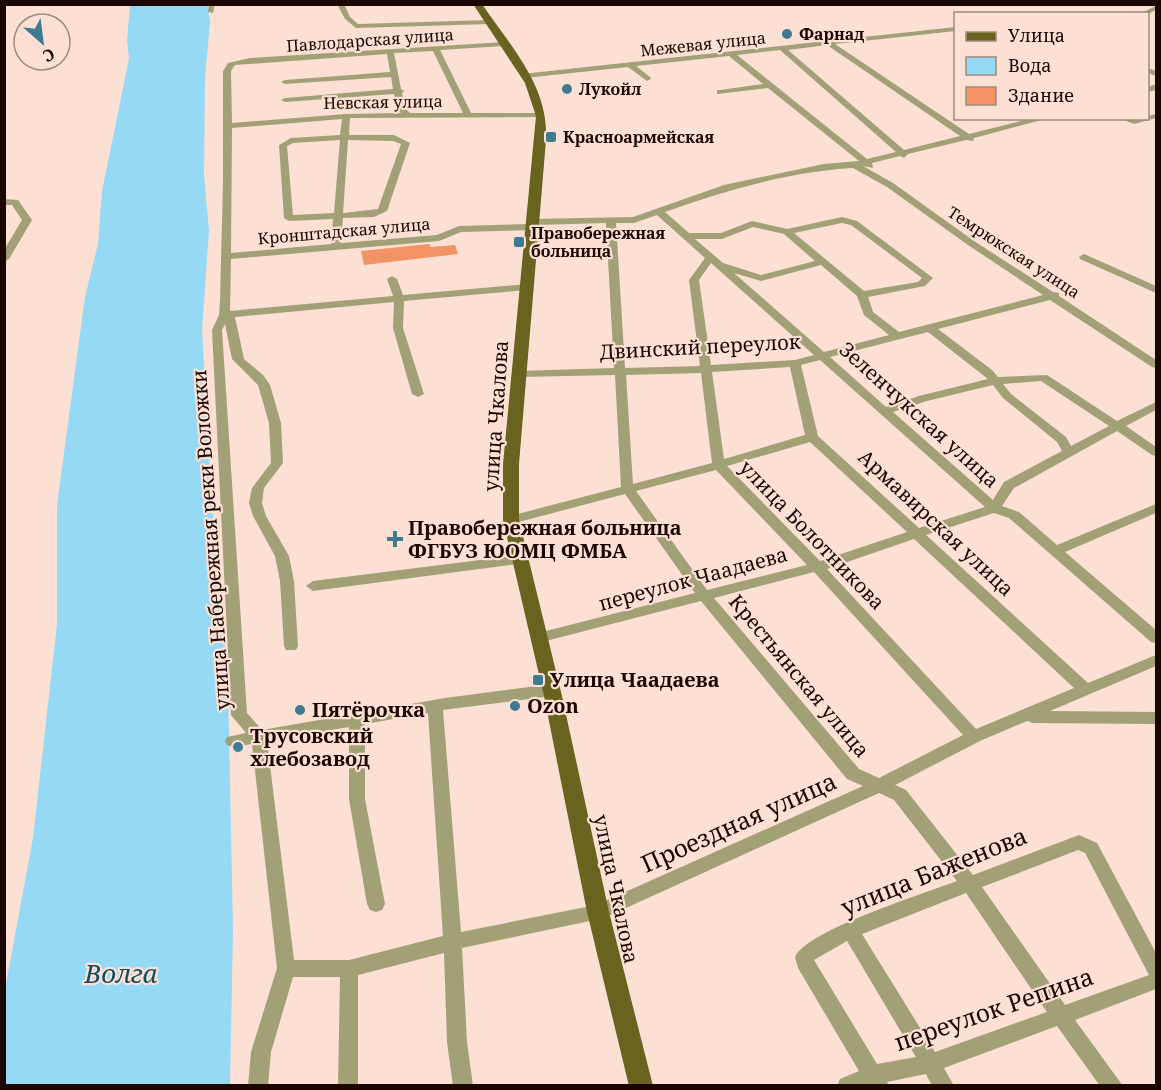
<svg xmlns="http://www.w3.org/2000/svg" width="1161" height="1090" viewBox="0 0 1161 1090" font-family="'Noto Serif',serif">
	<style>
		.water { fill: #95d9f5 }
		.building { fill: #f29364 }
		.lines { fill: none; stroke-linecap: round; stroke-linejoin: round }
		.minor { fill: #a2a076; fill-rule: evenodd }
		.major { fill: #686420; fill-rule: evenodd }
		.poi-dot { fill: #3e7a92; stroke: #fbe0d3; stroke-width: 2 }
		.labels { text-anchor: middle; stroke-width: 4.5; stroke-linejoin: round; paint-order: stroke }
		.far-poi-label { font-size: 16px; font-weight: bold; fill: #1c0700; stroke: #fbe0d3; text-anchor: start }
		.far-street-label { font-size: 16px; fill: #1c0700; stroke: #fbe0d3 }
		.street-label { font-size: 20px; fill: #1c0700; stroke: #fbe0d3 }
		.poi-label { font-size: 20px; font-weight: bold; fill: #1c0700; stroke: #fbe0d3; text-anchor: start }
		.near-street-label { font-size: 24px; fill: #1c0700; stroke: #fbe0d3 }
		.near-water-label { font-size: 26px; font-style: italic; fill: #144b5e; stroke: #fbe0d3 }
	</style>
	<rect width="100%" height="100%" fill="#fbe0d3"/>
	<polygon class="water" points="130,5 208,5 210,23 205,78 204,175 209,231 202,330 212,505 228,684 233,931 230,1085 5,1086 5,989 33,838 57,624 57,505 85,297 98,244 102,191 129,59 127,40"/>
	<polygon class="building" points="430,244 430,247 455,245 458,254 364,265 361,251"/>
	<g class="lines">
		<g class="minor">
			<polygon points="209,4 215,4 213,13 208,12"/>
			<polygon points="337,4 344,4 350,17 358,24 489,20 493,22 489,24 356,28 345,19"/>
			<polygon points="1156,6 1156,10 1148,14 1139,14"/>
			<path d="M956,27V31L835,44L969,134L1033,118H1049L974,138L973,141L966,140L908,154L904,158L900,156L872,163L873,168L863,166L893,183L974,241L1053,292L1059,293V296L1156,360V368L1152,367L1050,300L938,329L992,370L998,377L1047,375L1117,421L1156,402V410L1126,426L1156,447V456L1152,455L1117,431L1014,488L1002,506L1019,512L1057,545L1156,504V513L1065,552L1156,630V643L1151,642L1009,518L994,513L926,535L1088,683L1156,655V666L1050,711L1156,712V724L1033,723L1027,721L980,741L895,785L906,790L973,875L1079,835L1097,843L1156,953V989L1075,1020L1123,1086H1100L1057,1026L944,1068L954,1086H932L926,1074L887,1082L889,1086H837L840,1079L859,1071L798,968L795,957C807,930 926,893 957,881L894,800L879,793L604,918L462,948L467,1042L473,1086H453L447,1042L444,953L358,975V1086H338L340,977H293L271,1052L268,1086H248L251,1052L277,968L252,744L233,747L227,745L225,741L227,737L246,733L231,715L212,330L219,315L220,301L223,181V71L228,63L250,58L504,42L508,44L504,46L440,50L471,113H544V117L350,118L349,135H394L410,143L387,211L374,217L343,218L341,243L437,235L459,226L530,224L528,222L533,219L633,217L724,185L824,164L859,161L768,88L717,94V90H720L763,84L729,56L636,66L650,77L651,79L647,81L628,67L525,78L521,76L522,74ZM827,45L960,136L904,150L788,50ZM780,50L896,152L867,159L737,55ZM433,51L463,113H410L405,108L402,93L404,91L401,89L394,53ZM387,54L390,72L285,80L281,82L285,84L391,77L393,89L285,98L281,100L285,102L394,94L397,109L401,113L346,114L232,123L231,71L235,65ZM342,119L340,135L291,138L279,145L284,218L289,221L333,219L331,244L231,253L232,128ZM340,140L334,213L293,215L287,146L293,143ZM348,140L393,141L401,144L378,209L343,213ZM853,168L887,187L968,245L1043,295L899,332L873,312L868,297L925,286L933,278L857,221L842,217L787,229L752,221L721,233H689L665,212C726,190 788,172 853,168ZM657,215L705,258L689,280L700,366L625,368L616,223H634ZM606,223L614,368L519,371L513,374L519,377L615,375L621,487L506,517L504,520L511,524L625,494L695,593L538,633L533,634L531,638L533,642L538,643L701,601L847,779L863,786L596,905L461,932L443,710L552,696L557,694L560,690L557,686L552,684L445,698L262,730L247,713L222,330L225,324L232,359L258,385L269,423L271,463L252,488L249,503L253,516L275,556L280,581L284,646L286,650H296L298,646L294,581L289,556L266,516L262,503L264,488L283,463L281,423L270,385L263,375L244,359L235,317L394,302L393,328L412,394L418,397L424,394L403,328L404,301L527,290L532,287L527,284L403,295L397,279L392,276L387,279L393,296L230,311L231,259L439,241L461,232L533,230L538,227L536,225ZM842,223L851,225L922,278L918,282L864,291L794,233ZM753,227L784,234L815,261L761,275L723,263L695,239H722ZM711,263L814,355L795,360L711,365L699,280ZM821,265L857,296L864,315L889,335L824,352L734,273L761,281ZM928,332L988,379L919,396L886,407L830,357ZM820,360L985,507L919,528L818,436L801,365ZM790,367L805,435L724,459L712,372ZM701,373L712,463L633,484L626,375ZM1041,381L1109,426L1071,446L1066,437L1011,394L1003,384ZM993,385L1003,398L1057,442L1062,451L1004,482L993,500L893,412L927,401ZM810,442L907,532L820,561L727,466ZM716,470L807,565L707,590L636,491ZM914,539L1074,688L976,729L827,569ZM814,572L963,735L879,778L859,769L714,598ZM428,713L443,936L349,960H294L267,741L349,727V799L367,904L370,910L376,912L382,910L385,904L365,799V724ZM1078,850L1085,853L1149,975L1065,1005L982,887ZM966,893L1047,1012L935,1052L862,934ZM847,941L916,1057L877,1064L814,960Z"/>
			<polygon points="1148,68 1156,71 1156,76 1148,73"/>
			<polygon points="1153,85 1156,85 1156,90 1148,92 1148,87"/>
			<polygon points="1156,114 1156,118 1134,124 1119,118 1148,118 1148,116"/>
			<polygon points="4,199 18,200 32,220 9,259 4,262 4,250 22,220 12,205 4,205"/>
			<polygon points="1084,254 1156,286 1156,293 1080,259 1079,257"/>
			<polygon points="520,555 525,557 527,560 525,563 313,591 306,586 313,581"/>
		</g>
		<path class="major" d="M473,4H482C511,47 549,86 546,140L519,464V520L562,696L609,912L653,1086H629L587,912L544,696L503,520V464L536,116L525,83Z"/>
	</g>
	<g class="poi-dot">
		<circle cx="787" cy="34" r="6"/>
		<circle cx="567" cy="89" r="6"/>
		<rect x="545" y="131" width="12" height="12" rx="3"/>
		<rect x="513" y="236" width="12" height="12" rx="3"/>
		<path d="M392 530h6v6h6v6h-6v6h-6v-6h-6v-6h6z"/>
		<rect x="532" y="674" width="12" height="12" rx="3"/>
		<circle cx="515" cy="706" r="6"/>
		<circle cx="300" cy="710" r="6"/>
		<circle cx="238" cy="747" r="6"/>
	</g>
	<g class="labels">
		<g class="far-poi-label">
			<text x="799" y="40">Фарнад</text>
			<text x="579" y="95">Лукойл</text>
			<text x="563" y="143">Красноармейская</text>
			<text x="531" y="239">Правобережная<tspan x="531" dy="18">больница</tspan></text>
		</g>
		<g class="far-street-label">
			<text transform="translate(370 40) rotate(-4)" y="6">Павлодарская улица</text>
			<text transform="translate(703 44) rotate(-6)" y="6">Межевая улица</text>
			<text transform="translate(383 102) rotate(-1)" y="6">Невская улица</text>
			<text transform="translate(344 231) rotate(-5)" y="6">Кронштадская улица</text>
			<text transform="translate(1014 252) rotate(33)" y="6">Темрюкская улица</text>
		</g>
		<g class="street-label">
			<text transform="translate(700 347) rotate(-3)" y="7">Двинский переулок</text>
			<text transform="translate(919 415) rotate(42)" y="7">Зеленчукская улица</text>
			<text transform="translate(496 416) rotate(-86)" y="7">улица Чкалова</text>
			<text transform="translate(936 523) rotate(43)" y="7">Армавирская улица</text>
			<text transform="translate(812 535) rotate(46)" y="7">улица Болотникова</text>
			<text transform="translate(211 540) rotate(-94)" y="7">улица Набережная реки Воложки</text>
			<text transform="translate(693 579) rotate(-15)" y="7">переулок Чаадаева</text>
			<text transform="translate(799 676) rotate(50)" y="7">Крестьянская улица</text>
			<text transform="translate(616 889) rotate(78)" y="7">улица Чкалова</text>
		</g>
		<g class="poi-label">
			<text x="408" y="535">Правобережная больница<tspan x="408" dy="23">ФГБУЗ ЮОМЦ ФМБА</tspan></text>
			<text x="550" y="687">Улица Чаадаева</text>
			<text x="527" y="713">Ozon</text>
			<text x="312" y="717">Пятёрочка</text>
			<text x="250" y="743">Трусовский<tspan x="250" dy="23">хлебозавод</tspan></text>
		</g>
		<g class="near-street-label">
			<text transform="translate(739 823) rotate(-24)" y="8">Проездная улица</text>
			<text transform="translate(934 872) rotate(-22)" y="8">улица Баженова</text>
			<text transform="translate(994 1010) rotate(-19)" y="8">переулок Репина</text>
		</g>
		<g class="near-water-label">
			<text x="121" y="983">Волга</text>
		</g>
	</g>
	<rect width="1161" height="1090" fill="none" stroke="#1c0700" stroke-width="12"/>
	<rect x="954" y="12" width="195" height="108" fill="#fbe0d3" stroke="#a2897f" stroke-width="1.5"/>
	<rect x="966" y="32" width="30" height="9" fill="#686420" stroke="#a2897f" stroke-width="1.5"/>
	<text x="1008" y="42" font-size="18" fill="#1c0700">Улица</text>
	<rect x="966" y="57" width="30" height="18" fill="#95d9f5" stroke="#a2897f" stroke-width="1.5"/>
	<text x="1008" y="72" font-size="18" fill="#1c0700">Вода</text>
	<rect x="966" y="87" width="30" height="18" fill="#f29364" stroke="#a2897f" stroke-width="1.5"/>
	<text x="1008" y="102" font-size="18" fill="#1c0700">Здание</text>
	<g transform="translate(42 42) rotate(152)"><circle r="28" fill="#fbe0d3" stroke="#a2897f" stroke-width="1.5"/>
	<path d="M0-4.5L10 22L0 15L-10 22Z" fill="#3e7a92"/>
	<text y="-9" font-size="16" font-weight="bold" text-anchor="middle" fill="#1c0700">С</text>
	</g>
</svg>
